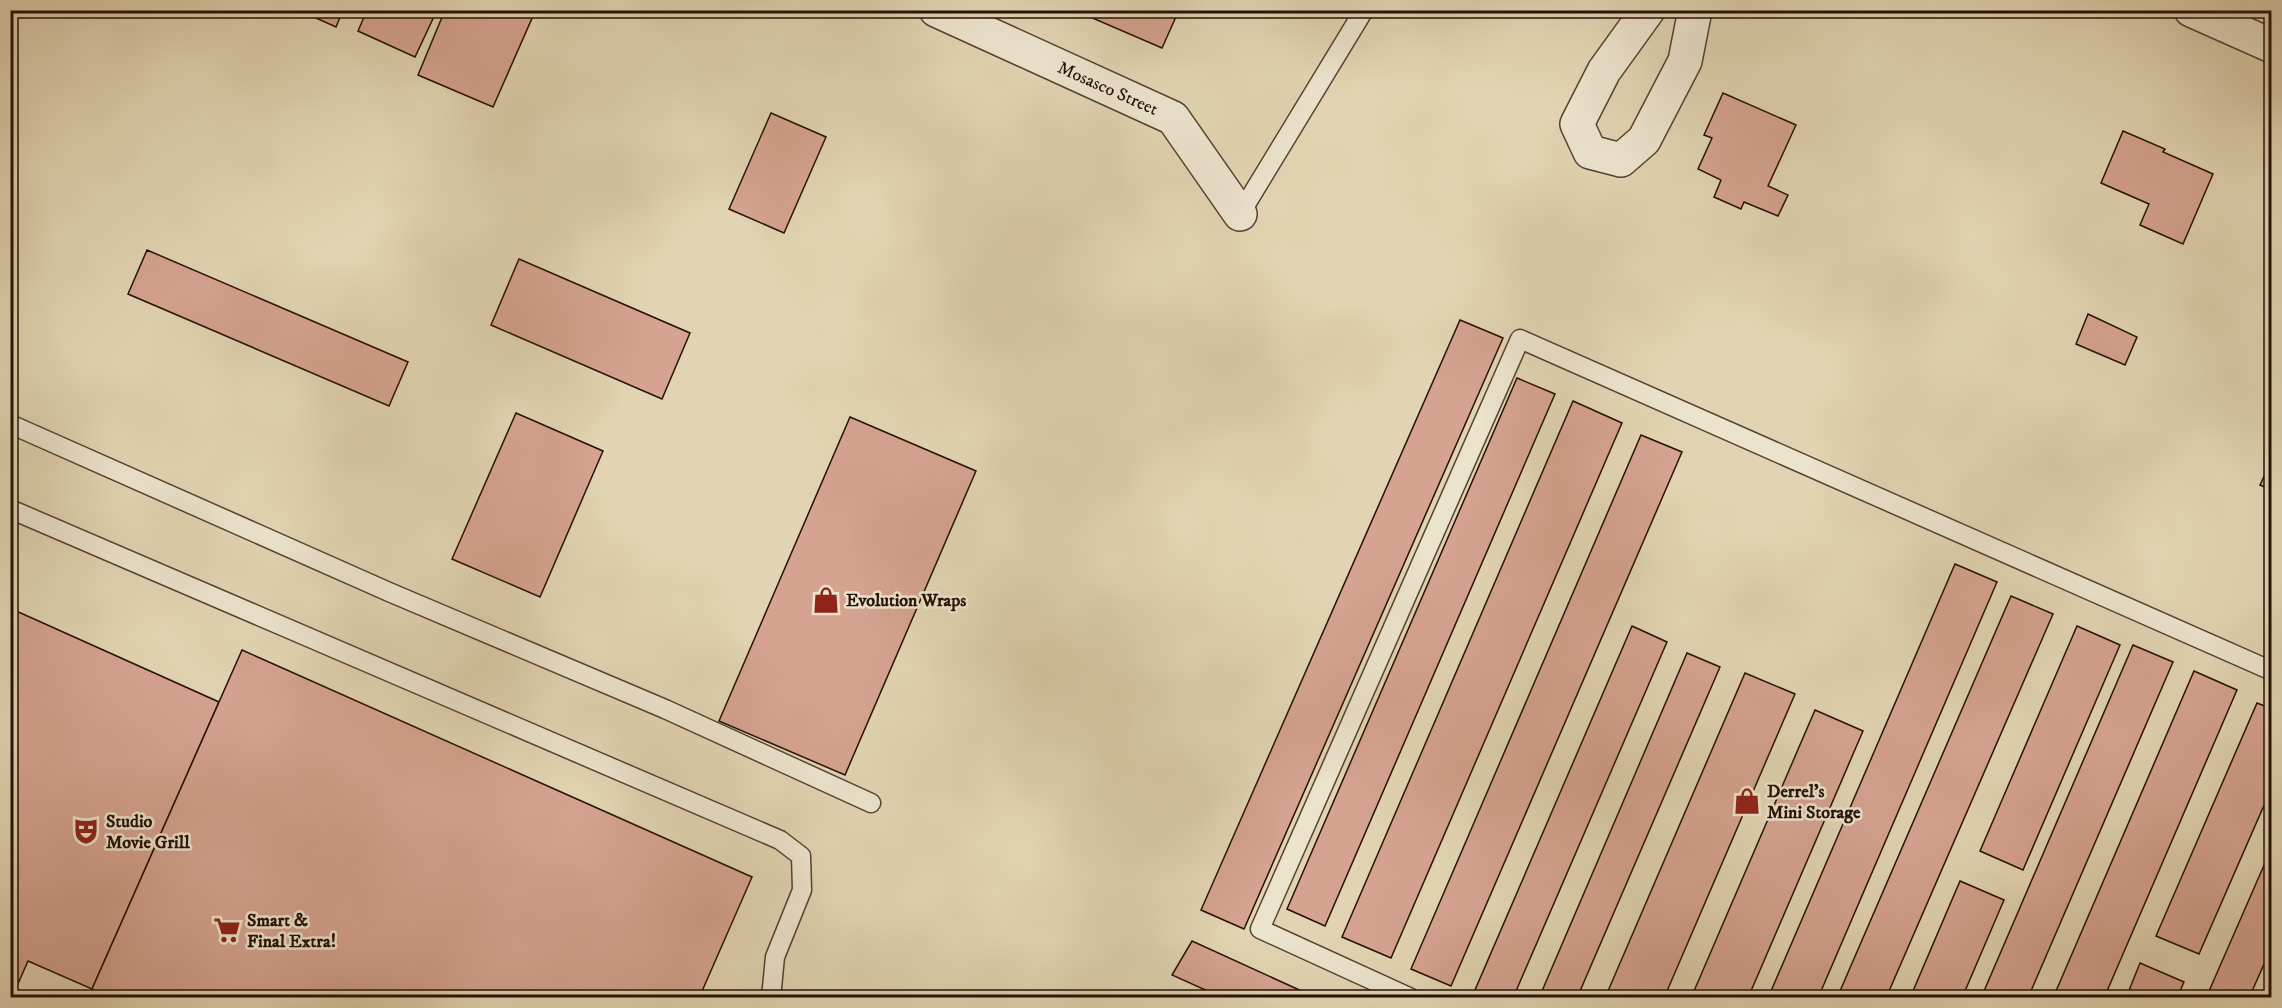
<svg xmlns="http://www.w3.org/2000/svg" width="2282" height="1008" viewBox="0 0 2282 1008" font-family="'IM FELL DW Pica',serif">
	<style>
		.building { fill: #d5a390; stroke: #251006; stroke-width: 1.5 }
		.lines { fill: none; stroke-linecap: round; stroke-linejoin: round }
		.service-casing { stroke: #544131; stroke-width: 21 }
		.minor-casing { stroke: #544131; stroke-width: 36 }
		.service { stroke: #ece3cd; stroke-width: 18 }
		.minor { stroke: #ece3cd; stroke-width: 33 }
		.labels { text-anchor: middle; stroke-width: 5; stroke-linejoin: round; paint-order: stroke }
		.street-label { font-size: 18px; fill: #251006; stroke: #ece3cd }
		.poi-label { font-size: 18px; font-weight: bold; fill: #251006; stroke: #ece3cd; text-anchor: start }
	</style>
	<rect width="100%" height="100%" fill="#e2d4b2"/>
	<filter id="stains"><feTurbulence type="fractalNoise" baseFrequency=".00333" numOctaves="4"/><feColorMatrix values="0 0 0 0 .2 0 0 0 0 .09 0 0 0 0 .02 0 0 0 .5 -.17"/></filter>
	<radialGradient id="worn" r=".72"><stop offset=".6" stop-color="#630" stop-opacity="0"/><stop offset="1" stop-color="#630" stop-opacity=".3"/></radialGradient>
	<g class="building">
		<polygon points="298,10 343,10 336,27"/>
		<polygon points="367,10 437,10 415,57 358,31"/>
		<polygon points="445,10 520,10 533,16 493,107 418,75"/>
		<polygon points="1074,10 1179,10 1162,48"/>
		<polygon points="1723,93 1796,125 1768,186 1788,195 1778,216 1744,202 1741,209 1714,197 1721,180 1698,169 1712,138 1704,135"/>
		<polygon points="771,113 826,137 784,233 729,209"/>
		<polygon points="2123,131 2165,149 2163,152 2213,174 2183,244 2140,225 2149,204 2101,183"/>
		<polygon points="147,250 408,362 389,406 128,294"/>
		<polygon points="519,259 690,333 662,399 491,325"/>
		<polygon points="2088,314 2137,337 2125,365 2076,344"/>
		<polygon points="1460,320 1503,338 1244,929 1201,910"/>
		<polygon points="1517,378 1555,394 1325,926 1287,909"/>
		<polygon points="1573,401 1622,423 1391,958 1342,937"/>
		<polygon points="516,413 603,451 540,597 452,559"/>
		<polygon points="850,417 976,471 845,775 719,721"/>
		<polygon points="1641,435 1682,452 1451,986 1411,969"/>
		<polygon points="2272,459 2272,490 2260,485"/>
		<polygon points="1955,564 1997,582 1818,998 1768,998"/>
		<polygon points="2011,596 2053,614 1886,998 1837,998"/>
		<polygon points="14,610 219,702 92,989 28,961 17,986 10,983 10,617"/>
		<polygon points="1632,626 1667,642 1513,998 1474,998 1472,997"/>
		<polygon points="2077,626 2120,645 2023,870 1980,851"/>
		<polygon points="2133,645 2173,662 2028,998 1981,998"/>
		<polygon points="242,650 752,877 699,998 110,998 92,989"/>
		<polygon points="1687,653 1720,667 1577,998 1539,998"/>
		<polygon points="2194,671 2237,690 2104,998 2053,998"/>
		<polygon points="1745,673 1795,694 1664,998 1605,998"/>
		<polygon points="2257,703 2272,709 2272,787 2199,954 2156,936"/>
		<polygon points="1815,710 1863,731 1748,998 1691,998"/>
		<polygon points="2272,847 2272,946 2249,998 2206,998"/>
		<polygon points="1960,881 2004,900 1962,998 1910,998"/>
		<polygon points="1192,941 1317,998 1223,998 1172,975"/>
		<polygon points="2140,963 2184,982 2177,998 2126,998"/>
	</g>
	<g class="lines">
		<defs>
			<g id="service">
				<polyline points="1240,214 1364,10"/>
				<polyline points="10,424 389,592 665,709 871,803"/>
				<polyline points="10,509 780,840 801,856 802,890 775,957 771,998"/>
				<polyline points="1411,998 1260,929 1520,339 2272,671"/>
			</g>
			<g id="minor">
				<polyline points="936,10 1173,118 1240,214"/>
				<polyline points="1648,10 1604,71 1577,124 1590,152 1621,160 1644,140 1685,61 1695,10"/>
				<polyline points="2191,10 2272,46"/>
			</g>
		</defs>
		<use href="#service" class="service-casing"/>
		<use href="#minor" class="minor-casing"/>
		<use href="#service" class="service"/>
		<use href="#minor" class="minor"/>
	</g>
	<defs>
		<symbol id="shop-bare" viewBox="-9 -9 18 18"><path d="M-5-2.5h2.3a2.7 3.5 0 0 1 5.4 0H5L5.5 6h-11ZM-1.5-2.5h3a1.5 2.3 0 0 0-3 0Z" fill="#8f2418" stroke="#ece3cd" stroke-width="2.5" paint-order="stroke"/></symbol>
		<symbol id="theatre-bare" viewBox="-9 -9 18 18"><path d="M-5-5.5Q0-4 5-5.5V0Q5 5 0 6Q-5 5-5 0ZM-3.3-2.5H-1v1.5H-3.3ZM1-2.5H3.3v1.5H1ZM-2.8 1Q0 5.5 2.8 1Z" fill="#8f2418" stroke="#ece3cd" stroke-width="2.5" paint-order="stroke"/></symbol>
		<symbol id="supermarket-bare" viewBox="-9 -9 18 18"><path d="M-6-5.5h2.5l.6 2H6L4.5 2H-2.5L-4.4-4H-6ZM-1.5 3.2a1.3 1.3 0 1 0 .1 0ZM3 3.2a1.3 1.3 0 1 0 .1 0Z" fill="#8f2418" stroke="#ece3cd" stroke-width="2.5" paint-order="stroke"/></symbol>
	</defs>
	<g fill-rule="evenodd">
		<use href="#shop-bare" x="807" y="581" width="38" height="38"/>
		<use href="#shop-bare" x="1728" y="782" width="38" height="38"/>
		<use href="#theatre-bare" x="67" y="812" width="38" height="38"/>
		<use href="#supermarket-bare" x="208" y="911" width="38" height="38"/>
	</g>
	<g class="labels">
		<g class="street-label">
			<text transform="translate(1108 88) rotate(24)" y="6">Mosasco Street</text>
		</g>
		<g class="poi-label">
			<text x="846" y="606">Evolution Wraps</text>
			<text x="1767" y="797">Derrel's<tspan x="1767" dy="21">Mini Storage</tspan></text>
			<text x="106" y="827">Studio<tspan x="106" dy="21">Movie Grill</tspan></text>
			<text x="247" y="926">Smart &amp;<tspan x="247" dy="21">Final Extra!</tspan></text>
		</g>
	</g>
	<rect width="2282" height="1008" fill="none" stroke="#e2d4b2" stroke-width="36"/>
	<rect x="12" y="12" width="2258" height="984" fill="none" stroke="#251006" stroke-width="3"/>
	<rect x="18" y="18" width="2246" height="972" fill="none" stroke="#251006" stroke-width="1.5"/>
	<rect width="100%" height="100%" filter="url(#stains)"/>
	<rect width="100%" height="100%" fill="url(#worn)"/>
</svg>
